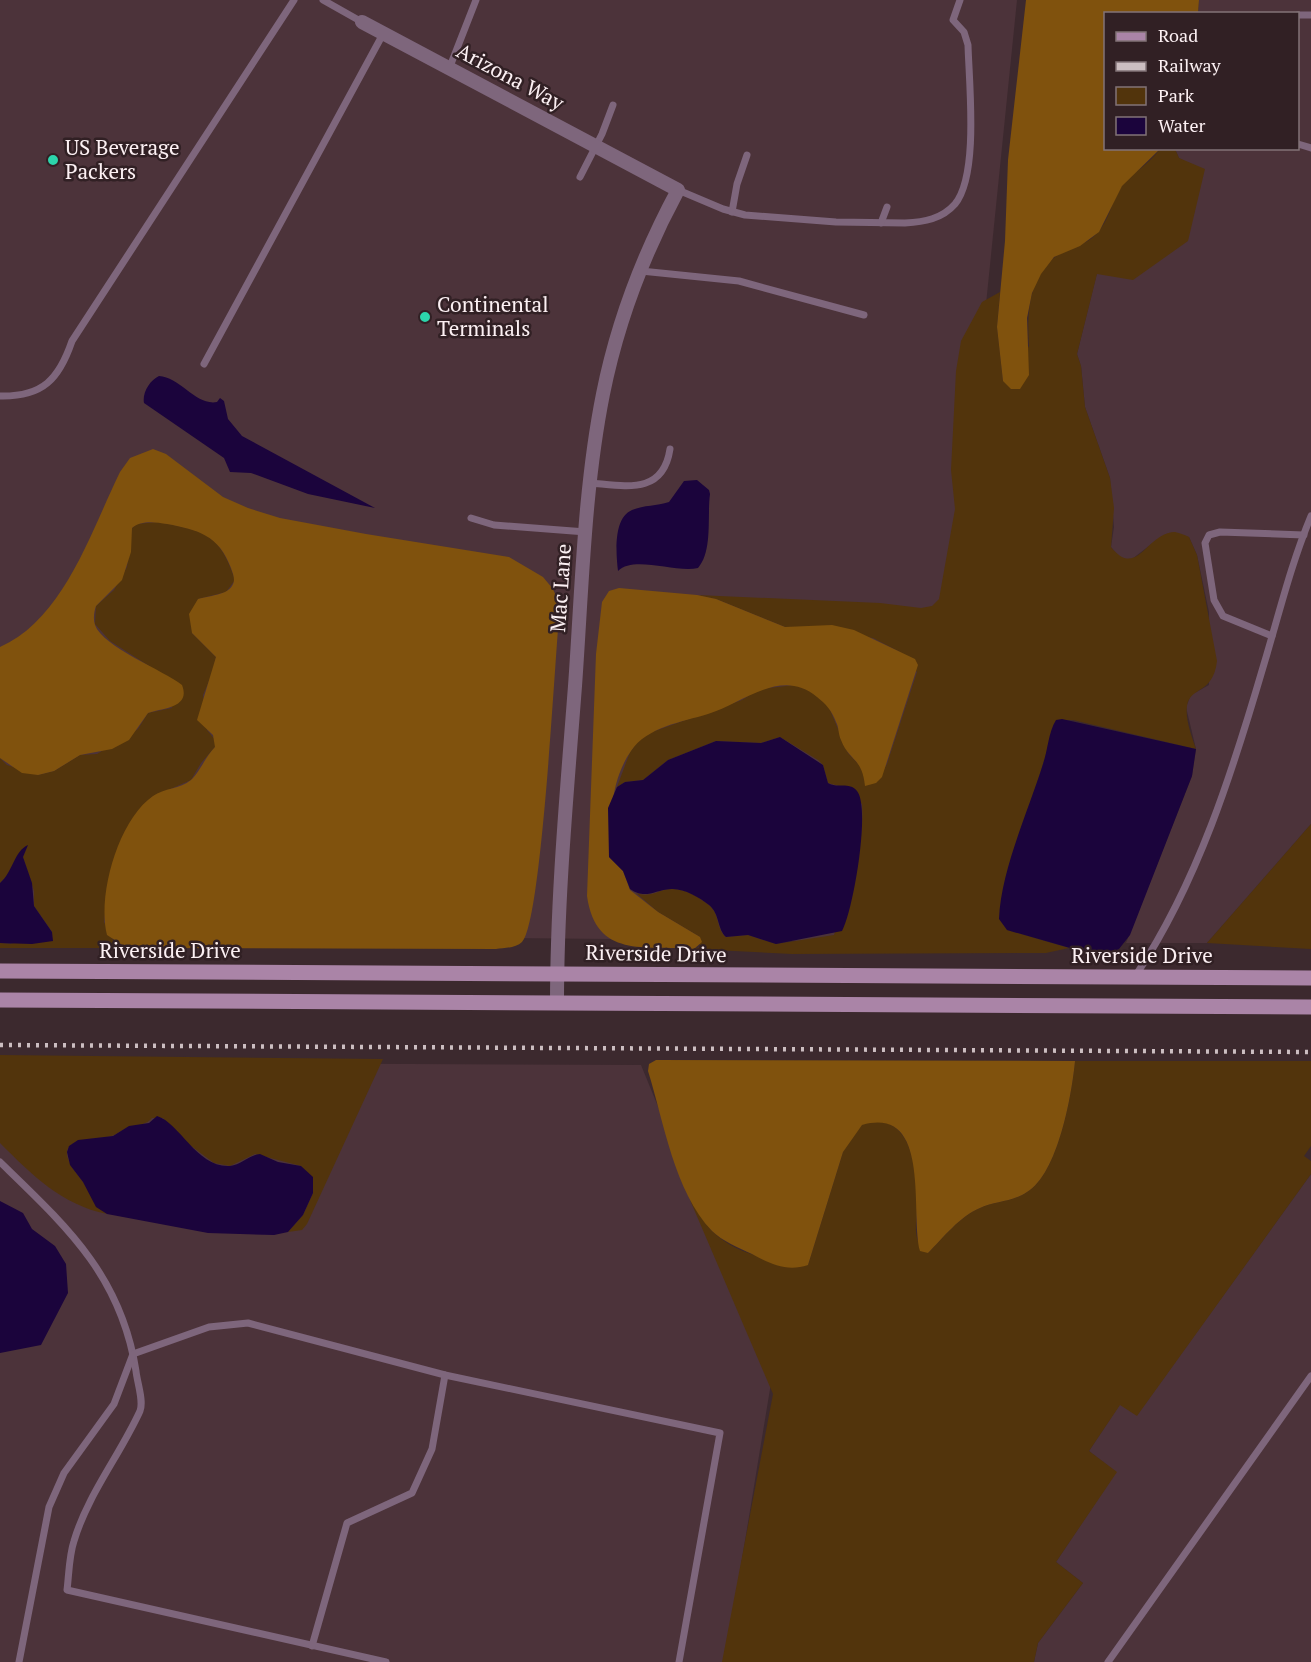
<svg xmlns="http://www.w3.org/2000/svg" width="1311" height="1662" viewBox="0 0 1311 1662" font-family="'PT Serif',serif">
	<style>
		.built { fill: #4c333a }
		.green { fill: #52340c }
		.forest { fill: #80520d }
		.water { fill: #1b043c }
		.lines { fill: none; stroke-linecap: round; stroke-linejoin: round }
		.lane { stroke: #7e667c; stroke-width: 7 }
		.street { stroke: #7e667c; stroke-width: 14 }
		.secondary { stroke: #aa84a7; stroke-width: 15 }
		.rail { stroke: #ccbec1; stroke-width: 4.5; stroke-dasharray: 3 6; stroke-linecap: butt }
		.poi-dot { fill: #2cd5ab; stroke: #312024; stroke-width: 2 }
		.labels { text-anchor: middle; stroke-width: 5; stroke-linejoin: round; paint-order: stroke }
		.street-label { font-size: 21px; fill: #fcf0f3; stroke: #312024 }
		.poi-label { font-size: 21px; fill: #fcf0f3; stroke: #312024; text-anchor: start }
	</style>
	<rect width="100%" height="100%" fill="#3c292e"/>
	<g class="built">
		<polygon points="0,0 1017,0 921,942 0,933"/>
		<polygon points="1199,0 1311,0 1311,824 1207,943 1126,943 1192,776 1196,749 1186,707 1191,695 1209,685 1209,612 1197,555 1189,537 1162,536 1132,559 1125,560 1118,556 1111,547 1114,527 1110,478 1085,407 1081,366 1077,354 1097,273 1190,164 1179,158 1175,149 1298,148 1298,14 1198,13"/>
		<polygon points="0,1062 641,1065 771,1383 725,1662 0,1662"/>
		<polygon points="1311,1174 1311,1662 1034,1662 1038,1643 1083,1583 1056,1562 1116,1472 1089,1451 1120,1404 1137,1415"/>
	</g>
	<g class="green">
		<path d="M1160,149H1175L1179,158L1205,169L1188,241L1133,280L1097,274L1077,354L1081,366L1085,407L1110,478L1114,508L1111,547C1137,580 1147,532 1175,532C1180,533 1185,535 1189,537L1197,555L1217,661C1213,695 1190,686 1187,706C1185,719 1192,737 1196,749L1073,720H1057L1006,880L1007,930L1069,948L1046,953L792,954L694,949L700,947V937L658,912L636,893C647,897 654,893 664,890C680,886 696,895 709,905C720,914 716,929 726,937L748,935L776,944L834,935C848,892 865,849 862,804L839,786L828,783L823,765L818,760L780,737L761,743L716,741L668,760L643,780L625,782L617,787L630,752L639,740L652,732L742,700L759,689L795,685L809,690L828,705L848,753L876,783L887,764L917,672L900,652L873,638L785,627L716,599L697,595L880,603L921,608L932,606L939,599L955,509L951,470L956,371L961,341L982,302L1000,292L997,327L1003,381L1029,346C1027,317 1028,277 1055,257C1068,247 1087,246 1098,232C1109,220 1112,201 1121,187C1131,173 1150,164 1160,149Z"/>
		<path d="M158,522C203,531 219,531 235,580L226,592L198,599L192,633L216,657L212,674L203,695L207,730L216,741L215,747L201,763L191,780L152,797L131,821L122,838L109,880L104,922L114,942L127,948H0V943L10,944L52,932L34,906V891L23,857L27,846L8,875L0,883V758L7,765L38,775L54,771L80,755L97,754L138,729L148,713L172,708L157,671L110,641L95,624L96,606L114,590L127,567L132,528L137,524Z"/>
		<polygon points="1311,824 1311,949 1207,943"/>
		<path d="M0,1055L383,1059L307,1224L302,1230L288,1232L303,1215L313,1193L301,1166L255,1154L230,1166L214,1163L183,1140L163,1118H152C145,1127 132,1124 123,1130C117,1133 113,1137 106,1137C75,1141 51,1142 80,1178C91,1191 92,1204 107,1214C62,1205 32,1175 0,1143Z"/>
		<path d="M1075,1061H1311V1146L1304,1156L1311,1161V1174L1137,1416L1120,1405L1089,1451L1117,1472L1056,1562L1083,1583L1038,1643L1034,1662H722L773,1394L690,1200C697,1210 704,1222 712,1231C737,1256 775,1261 808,1265L843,1152C851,1137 859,1119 879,1121C912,1125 916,1169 917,1196C918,1210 914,1225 917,1238C918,1243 924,1249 928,1253C944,1237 959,1217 980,1208C995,1201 1012,1202 1027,1192C1058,1174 1072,1094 1075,1061Z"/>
	</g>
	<g class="forest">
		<polygon points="1026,0 1199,0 1198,13 1106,14 1106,148 1160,149 1122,186 1099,232 1080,246 1054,257 1041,274 1032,293 1027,318 1029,375 1020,389 1011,389 1003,381 997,327 1005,241 1008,160"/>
		<path d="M153,449L166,454L223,497L248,508L280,518L366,534L509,557L543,577L553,589L560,606C555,652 542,923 522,942C516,948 504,948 496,949L127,948L107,935C97,896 118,820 153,796C164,788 180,789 191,780C199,773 206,756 215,747L213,735L197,720L216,657L192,633L189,614L198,599C208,596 227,595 232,586C236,580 233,574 231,568C219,535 198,530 167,524C155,522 141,520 132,528L131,552L122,580L96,606C94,612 93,619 95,625C103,647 163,670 182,685C191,708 163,708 148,713L129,740L112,749L80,755L54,771L38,775L22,773L0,758V647C64,619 91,531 120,472L130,458Z"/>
		<path d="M619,588L697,595L716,599L785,627L832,625L854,630L915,659L918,665L882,777L876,783L865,786C862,757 849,761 841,740C838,734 839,727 836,722C832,711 826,704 817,697C781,667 744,703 708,714C682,722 647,727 631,751C610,781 610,821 609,857L623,871L630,890L658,912L700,937L702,942L694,949C644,945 596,959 587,896L596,654L602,602L609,591Z"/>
		<path d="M656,1060L1075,1061C1072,1094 1058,1174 1027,1192C1012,1202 995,1201 980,1208C959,1217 944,1237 928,1253L920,1251C910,1213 932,1105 862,1125L843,1152L808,1265C787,1272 770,1264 752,1254C739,1248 722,1241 712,1231C674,1191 664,1122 648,1071L649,1064Z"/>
	</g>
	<g class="water">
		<path d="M159,376C180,377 196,406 217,402L220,398L224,401L228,419L242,436L375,508L308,494L251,473L230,472L224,458L144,403C142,393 150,380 159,376Z"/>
		<path d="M697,480L709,490L710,494C707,516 713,551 698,568C675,573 634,555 618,571C616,554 613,518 632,510C644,505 657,506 669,502L684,481Z"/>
		<path d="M1062,719L1196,749L1192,776L1130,935L1119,949L1110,953L1084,952L1007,930L999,919C1001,870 1028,812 1043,764C1048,750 1048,733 1056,720Z"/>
		<path d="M780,737L823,765L828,783C837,789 849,781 857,791C871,808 853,912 842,931L776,944L748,935L726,937C717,929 720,914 709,905C699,897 683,888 671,889C654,890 646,900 630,889L623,871L609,857L608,808L617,787L625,782L643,780L668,760L716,741L761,743Z"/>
		<path d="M28,845L23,857L32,883L34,906L52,932L53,941L32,944L0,943V883C13,872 14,851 28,845Z"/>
		<path d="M157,1116C180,1123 197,1168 230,1166C241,1165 249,1155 260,1154L278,1162L301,1166L313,1177V1193L303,1215L288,1232L274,1235L208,1233L107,1214L96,1207L83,1182L70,1165L67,1152L69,1146L78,1140L113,1136L129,1126L149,1123Z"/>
		<polygon points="0,1201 23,1213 32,1229 55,1246 66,1264 68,1293 41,1345 0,1353"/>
	</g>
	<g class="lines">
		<g class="lane">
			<polyline points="323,0 362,22"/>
			<polyline points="1298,15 1311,15"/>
			<polyline points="449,69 476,0"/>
			<polyline points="1298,144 1311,148"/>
			<polyline points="580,177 602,134 613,105"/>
			<path d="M678,190L723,209L745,215L836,222L905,223C924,222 942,219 955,204C979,175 969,83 968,45L964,32L953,20L960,0"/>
			<polyline points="732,212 737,184 747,155"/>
			<polyline points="881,223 887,207"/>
			<polyline points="641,271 739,281 864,315"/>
			<polyline points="204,364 383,34"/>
			<path d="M0,396C43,397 59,379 72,341L294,0"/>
			<path d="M591,483C626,486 663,495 670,449"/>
			<polyline points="471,518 494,525 586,532"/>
			<polyline points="1272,636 1223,616 1214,600 1205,543 1209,535 1220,532 1304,535"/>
			<path d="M1136,975C1198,882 1233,770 1264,664C1279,614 1291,564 1311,516"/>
			<path d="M0,1162C66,1226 121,1275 136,1371C137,1382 144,1401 140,1411C120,1455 88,1494 74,1541C69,1556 69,1574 67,1590L386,1662"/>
			<polyline points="312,1646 347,1523 412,1493 432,1449 445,1375"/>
			<polyline points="19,1662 49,1507 64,1473 114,1404 133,1354 209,1327 248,1323 445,1375 720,1433 679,1662"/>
			<polyline points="1108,1662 1311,1376"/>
		</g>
		<path class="street" d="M362,22L678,190C644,253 617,324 603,394C584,489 582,589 575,686C567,791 557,898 557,1003"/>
		<g class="secondary">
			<polyline points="0,971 1311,978"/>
			<polyline points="0,1000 1311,1007"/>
		</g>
		<polyline class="rail" points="0,1045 1311,1052"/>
	</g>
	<g class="poi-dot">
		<circle cx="53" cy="160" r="6"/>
		<circle cx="425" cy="317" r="6"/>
	</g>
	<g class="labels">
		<g class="street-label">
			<text transform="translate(510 77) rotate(28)" y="7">Arizona Way</text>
			<text transform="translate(561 588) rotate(-86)" y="7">Mac Lane</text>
			<text x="170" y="958">Riverside Drive</text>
			<text transform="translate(656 954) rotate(1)" y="7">Riverside Drive</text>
			<text x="1142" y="963">Riverside Drive</text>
		</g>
		<g class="poi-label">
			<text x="65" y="155">US Beverage<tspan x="65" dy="24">Packers</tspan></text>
			<text x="437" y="312">Continental<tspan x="437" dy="24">Terminals</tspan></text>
		</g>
	</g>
	<rect x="1104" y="12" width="195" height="138" fill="#312024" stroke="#827377" stroke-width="1.5"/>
	<rect x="1116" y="32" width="30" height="9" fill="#aa84a7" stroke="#827377" stroke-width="1.5"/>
	<text x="1158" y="42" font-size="18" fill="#fcf0f3">Road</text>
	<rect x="1116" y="62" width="30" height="9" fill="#ccbec1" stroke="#827377" stroke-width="1.5"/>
	<text x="1158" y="72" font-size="18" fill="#fcf0f3">Railway</text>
	<rect x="1116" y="87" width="30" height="18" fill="#52340c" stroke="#827377" stroke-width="1.5"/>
	<text x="1158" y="102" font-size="18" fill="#fcf0f3">Park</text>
	<rect x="1116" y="117" width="30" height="18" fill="#1b043c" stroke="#827377" stroke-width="1.5"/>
	<text x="1158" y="132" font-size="18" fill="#fcf0f3">Water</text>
</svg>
